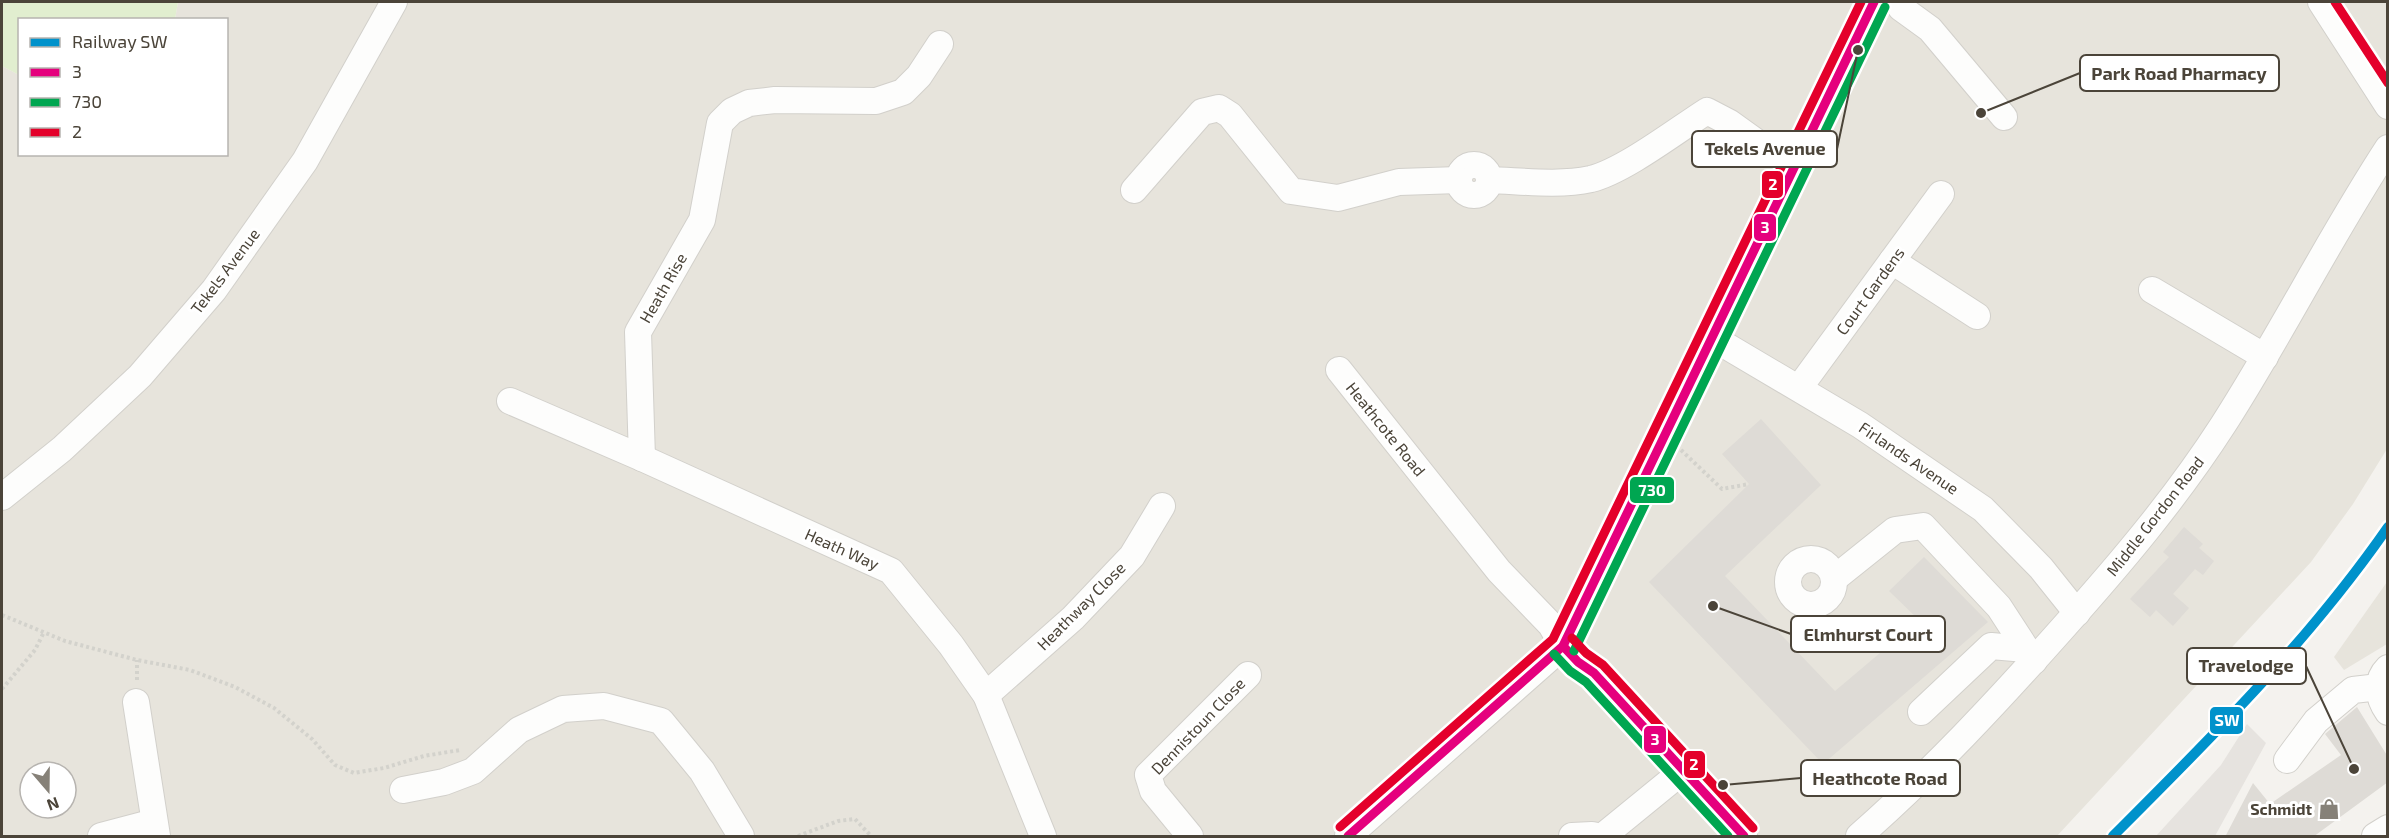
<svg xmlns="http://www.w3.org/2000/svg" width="2389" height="838" viewBox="0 0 2389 838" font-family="'Exo 2',sans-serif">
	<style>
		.residential { fill: #e7e4dc; fill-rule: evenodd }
		.green { fill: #e1eecf }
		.parking { fill: #e6e3df }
		.building { fill: #dedbd6 }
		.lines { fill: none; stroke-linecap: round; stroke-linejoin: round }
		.minor-casing { stroke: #d2d0cb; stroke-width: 28 }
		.path { stroke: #d3d2cc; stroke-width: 4; stroke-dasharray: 3 3; stroke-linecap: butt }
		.minor { stroke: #fdfdfc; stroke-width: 26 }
		.bus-1-casing { stroke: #fff; stroke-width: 14 }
		.bus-2-casing { stroke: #fff; stroke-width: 14 }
		.bus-3-casing { stroke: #fff; stroke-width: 14 }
		.bus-1 { stroke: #e5007d; stroke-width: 9 }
		.bus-2 { stroke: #00a651; stroke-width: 9 }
		.bus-3 { stroke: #e4002b; stroke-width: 9 }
		.rail-1-casing { stroke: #fff; stroke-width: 15 }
		.rail-1 { stroke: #0092cb; stroke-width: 10 }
		.labels { text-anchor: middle; stroke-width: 6; stroke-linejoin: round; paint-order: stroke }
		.street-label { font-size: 16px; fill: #4b4439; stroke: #fff }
		.poi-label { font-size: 16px; font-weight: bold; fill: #4b4439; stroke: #fff; text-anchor: end }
		.leader { fill: none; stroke: #4b4439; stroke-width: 2 }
		.callout-dot { fill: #4b4439; stroke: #fff; stroke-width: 2 }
		.callout { fill: #fff; stroke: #4b4439; stroke-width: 2 }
		.callout-label { font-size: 18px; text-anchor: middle; font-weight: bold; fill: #4b4439 }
		.line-badge { stroke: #fff; stroke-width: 2 }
		.badge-label { font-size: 16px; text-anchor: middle; font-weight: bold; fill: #fff }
	</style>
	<rect width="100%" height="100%" fill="#f4f2ee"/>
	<g class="residential">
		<path d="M178,2H2387V449L2353,504L2311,562L2057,836H2V66L19,75L20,154H226V20L175,19ZM30,772H66V808H30Z"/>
		<polygon points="2387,582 2387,644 2344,670 2334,657"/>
	</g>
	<polygon class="green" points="2,2 178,2 175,19 20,20 19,75 2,66"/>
	<polygon class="parking" points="2247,724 2266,743 2215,836 2156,836 2221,765"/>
	<g class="building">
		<polygon points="1761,419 1821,485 1725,576 1835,691 1919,620 1889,591 1924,557 1988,622 1823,764 1649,582 1749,484 1722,454"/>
		<polygon points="2184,527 2203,544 2199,548 2214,561 2203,575 2195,569 2173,594 2189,608 2173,626 2156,610 2150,617 2130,599 2169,557 2163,552"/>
		<polygon points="2357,707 2388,757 2388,782 2313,837 2225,837 2253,783 2270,804 2341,755 2325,734"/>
	</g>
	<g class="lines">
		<defs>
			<g id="minor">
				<polyline points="1897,2 1901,8 1930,29 2004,117"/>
				<polyline points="2321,2 2388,106"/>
				<circle cx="1474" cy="180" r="15"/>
				<path d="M1489,180C1522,181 1558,186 1591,179C1624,171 1677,130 1707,111L1730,123L1762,146L1799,159"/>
				<polyline points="1134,190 1202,112 1219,108 1230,115 1291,191 1338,198 1399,182 1459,180"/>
				<polyline points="1892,261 1977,316"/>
				<polyline points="2152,290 2265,357"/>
				<polyline points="1713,338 1860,425 1983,509 2041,568 2077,613"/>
				<polyline points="1339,370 1499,571 1551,625 1563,646 1578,662 1594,673 1744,836"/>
				<polyline points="1799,388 1941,194"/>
				<polyline points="510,401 642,458 891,571 951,645 986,695 1043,836"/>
				<polyline points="642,458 638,332 702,220 720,123 732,111 749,103 775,100 876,101 903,92 919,76 940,44"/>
				<polyline points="2,497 62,449 140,376 214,290 305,161 394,2"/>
				<circle cx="1811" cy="582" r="23"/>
				<polyline points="1835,578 1895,530 1923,526 1999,607 2034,661"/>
				<path d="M2388,668C2375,681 2378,698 2388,712"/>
				<polyline points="986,695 1073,618 1132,556 1162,506"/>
				<polyline points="136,702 157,836"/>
				<polyline points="1921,712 1991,646 2026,649"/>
				<polyline points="2287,760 2316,721 2353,690 2379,687"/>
				<polyline points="403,790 444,782 473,771 519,730 563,709 604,706 661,721 702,771 741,836"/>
				<polyline points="101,836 154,822"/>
				<polyline points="1190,836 1153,791 1148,775 1248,675"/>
				<polyline points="1348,836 1563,646 1874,2"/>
				<polyline points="1572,836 1592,835 1597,836"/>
				<polyline points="1603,836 1684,770"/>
				<path d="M1859,836C1932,772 1998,701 2062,629C2120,564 2176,498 2223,425C2281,335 2329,238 2388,148"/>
				<polyline points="2375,836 2388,828"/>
			</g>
		</defs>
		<use href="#minor" class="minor-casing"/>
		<g class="path">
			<polyline points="1681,450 1722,489 1749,484"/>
			<polyline points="2,615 65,641 137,660 190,670 235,687 274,708 312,739 335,765 354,773 384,768 424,756 460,750"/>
			<polyline points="137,680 137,660"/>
			<polyline points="2,689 35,650 44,632"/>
			<polyline points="798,836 838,821 855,819 871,836"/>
		</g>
		<use href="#minor" class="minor"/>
		<defs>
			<g id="bus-1">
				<polyline points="1563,646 1578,662 1594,673 1744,836"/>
				<polyline points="1348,836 1563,646 1874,2"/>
			</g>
			<g id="bus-2">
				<polyline points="1574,651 1885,7"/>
				<polyline points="1554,654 1570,671 1586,682 1728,836"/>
			</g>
			<g id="bus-3">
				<polyline points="2335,2 2388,83"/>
				<polyline points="1572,638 1586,653 1603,665 1753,828"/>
				<polyline points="1340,827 1553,639 1861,2"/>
			</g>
		</defs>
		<use href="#bus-1" class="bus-1-casing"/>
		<use href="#bus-2" class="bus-2-casing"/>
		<use href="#bus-3" class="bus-3-casing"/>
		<use href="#bus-1" class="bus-1"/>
		<use href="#bus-2" class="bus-2"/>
		<use href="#bus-3" class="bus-3"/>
		<defs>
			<path id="rail-1" d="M2113,836C2212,737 2308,642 2388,527"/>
		</defs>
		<use href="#rail-1" class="rail-1-casing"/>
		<use href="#rail-1" class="rail-1"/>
	</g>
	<defs>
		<symbol id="shop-bare" viewBox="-9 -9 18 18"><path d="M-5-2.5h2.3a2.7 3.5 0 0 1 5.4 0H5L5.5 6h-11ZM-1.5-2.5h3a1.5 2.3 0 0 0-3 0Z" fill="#868178" stroke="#fff" stroke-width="2.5" paint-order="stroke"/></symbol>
	</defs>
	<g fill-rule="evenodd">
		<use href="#shop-bare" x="2314" y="794" width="30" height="30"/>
	</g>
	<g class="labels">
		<g class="street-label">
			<text transform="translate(225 271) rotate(-53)" y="6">Tekels Avenue</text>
			<text transform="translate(663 288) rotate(-60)" y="6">Heath Rise</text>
			<text transform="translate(1870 291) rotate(-54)" y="6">Court Gardens</text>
			<text transform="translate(1386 429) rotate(51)" y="6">Heathcote Road</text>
			<text transform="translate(1909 458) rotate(34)" y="6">Firlands Avenue</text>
			<text transform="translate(2155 516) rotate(-52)" y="6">Middle Gordon Road</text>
			<text transform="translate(842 549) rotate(24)" y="6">Heath Way</text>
			<text transform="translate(1081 606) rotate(-45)" y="6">Heathway Close</text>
			<text transform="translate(1198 726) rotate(-46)" y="6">Dennistoun Close</text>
		</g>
		<g class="poi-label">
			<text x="2312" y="815">Schmidt</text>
		</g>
	</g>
	<path class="leader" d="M1981 113L2080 73M1858 50L1837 149M1713 606L1791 634M2354 769L2306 666M1723 785L1801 778"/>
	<g class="callout-dot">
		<circle cx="1981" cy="113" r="6"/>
		<circle cx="1858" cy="50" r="6"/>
		<circle cx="1713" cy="606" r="6"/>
		<circle cx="2354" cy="769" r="6"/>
		<circle cx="1723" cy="785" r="6"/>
	</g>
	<g class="callout">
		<rect x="2080" y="55" width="199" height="36" rx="6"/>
		<rect x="1692" y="131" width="145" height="36" rx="6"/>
		<rect x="1791" y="616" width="154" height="36" rx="6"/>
		<rect x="2187" y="648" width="119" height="36" rx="6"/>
		<rect x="1801" y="760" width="159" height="36" rx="6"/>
	</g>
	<g class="callout-label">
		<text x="2179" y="80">Park Road Pharmacy</text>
		<text x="1765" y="155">Tekels Avenue</text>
		<text x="1868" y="641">Elmhurst Court</text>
		<text x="2246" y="672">Travelodge</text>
		<text x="1880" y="785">Heathcote Road</text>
	</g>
	<g class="line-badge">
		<rect x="1761" y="170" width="23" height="29" rx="6" fill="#e4002b"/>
		<rect x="1753" y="213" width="24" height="29" rx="6" fill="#e5007d"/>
		<rect x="1629" y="476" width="46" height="28" rx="6" fill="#00a651"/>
		<rect x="2209" y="706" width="35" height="29" rx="6" fill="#0092cb"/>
		<rect x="1643" y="725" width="24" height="29" rx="6" fill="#e5007d"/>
		<rect x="1683" y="750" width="23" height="29" rx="6" fill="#e4002b"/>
	</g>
	<g class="badge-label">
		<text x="1773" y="190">2</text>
		<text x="1765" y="233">3</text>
		<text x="1652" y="496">730</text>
		<text x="2227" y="726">SW</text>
		<text x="1655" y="745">3</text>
		<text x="1694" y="770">2</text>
	</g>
	<rect width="2389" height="838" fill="none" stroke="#4b4439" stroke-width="6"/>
	<rect x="18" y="18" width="210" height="138" fill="#ffffff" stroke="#b7b4b0" stroke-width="1.5"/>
	<rect x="30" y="38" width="30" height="9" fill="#0092cb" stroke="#b7b4b0" stroke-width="1.5"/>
	<text x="72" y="48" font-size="18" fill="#4b4439">Railway SW</text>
	<rect x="30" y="68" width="30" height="9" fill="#e5007d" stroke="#b7b4b0" stroke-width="1.5"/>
	<text x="72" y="78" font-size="18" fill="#4b4439">3</text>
	<rect x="30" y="98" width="30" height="9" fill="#00a651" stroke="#b7b4b0" stroke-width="1.5"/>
	<text x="72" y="108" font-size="18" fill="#4b4439">730</text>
	<rect x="30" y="128" width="30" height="9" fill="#e4002b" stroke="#b7b4b0" stroke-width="1.5"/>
	<text x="72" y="138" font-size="18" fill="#4b4439">2</text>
	<g transform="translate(48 790) rotate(160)"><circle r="28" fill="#ffffff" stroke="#b7b4b0" stroke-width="1.5"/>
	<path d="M0-4.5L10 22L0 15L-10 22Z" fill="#868178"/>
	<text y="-9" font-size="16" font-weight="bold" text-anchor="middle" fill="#4b4439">N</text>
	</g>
</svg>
